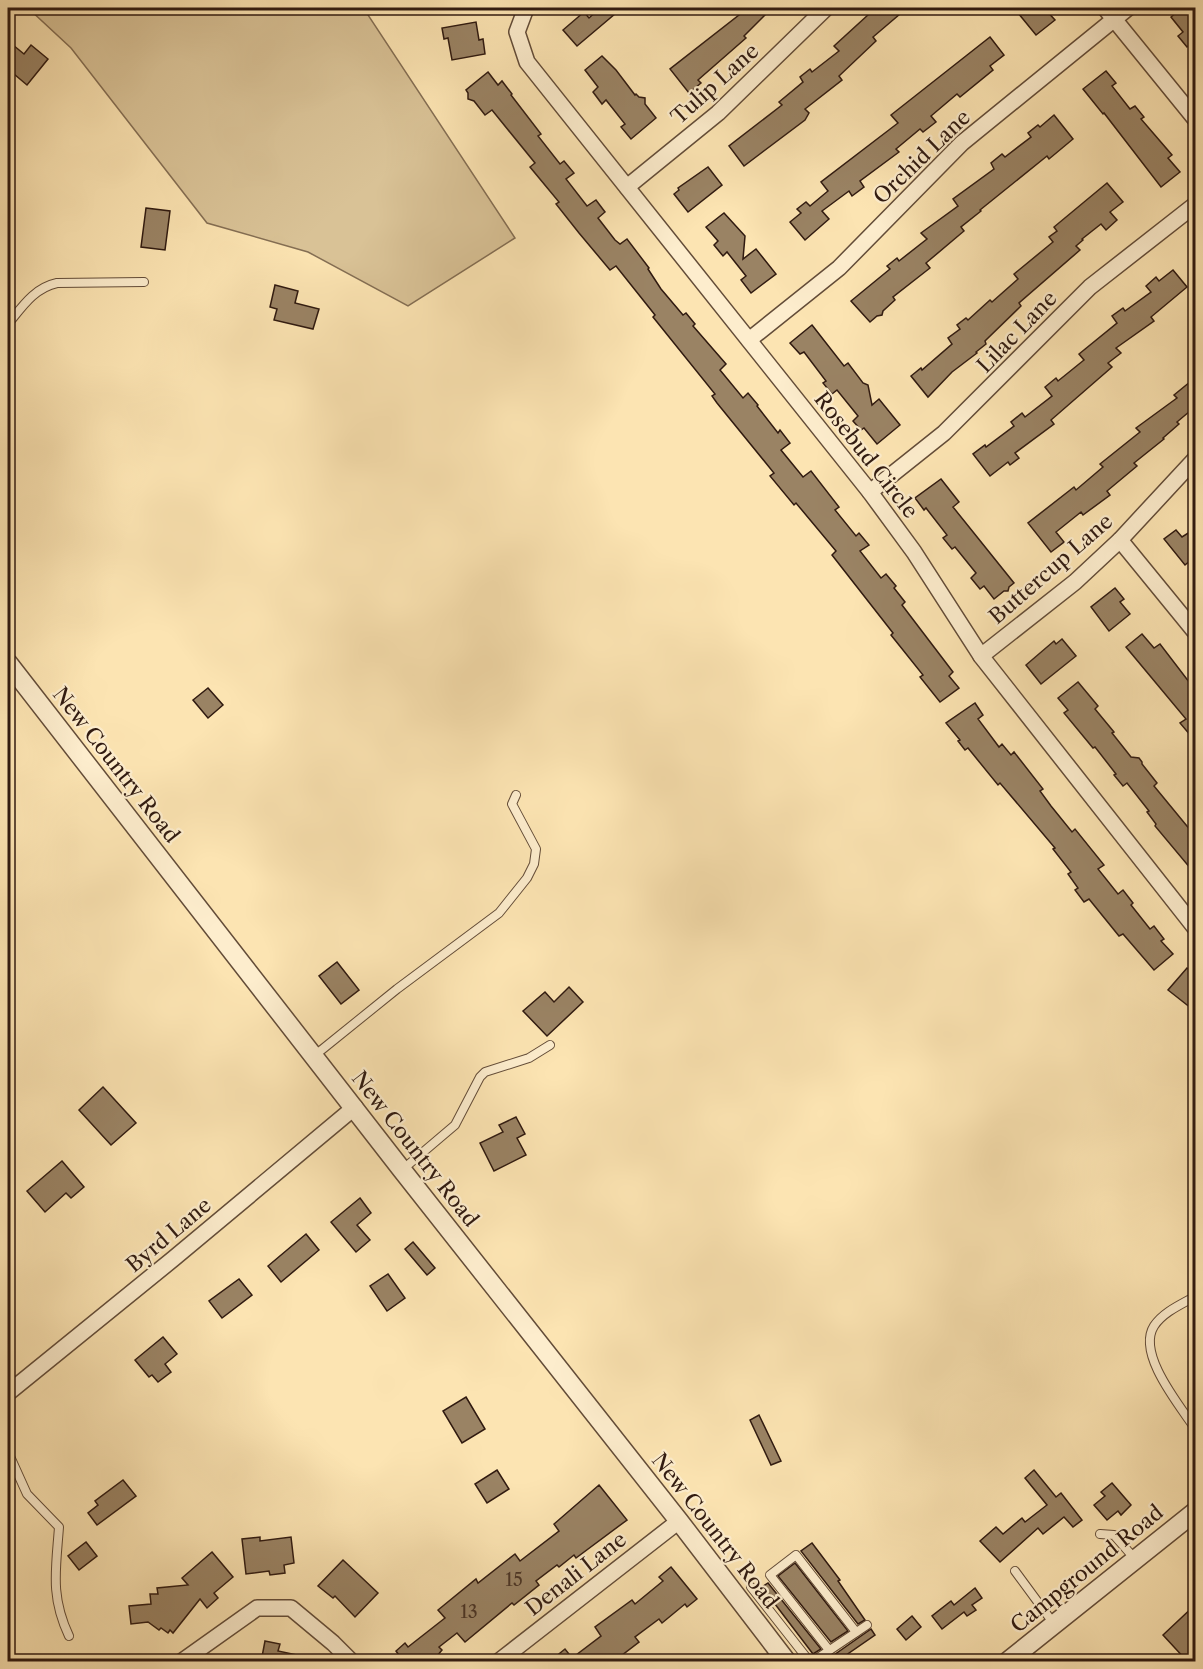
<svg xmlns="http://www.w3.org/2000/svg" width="1203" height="1669" viewBox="0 0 1203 1669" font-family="'Libre Caslon Text',serif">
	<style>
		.green { fill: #d9c296; stroke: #846e53; stroke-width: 1.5 }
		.building { fill: #9a8364; stroke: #301a10; stroke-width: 1.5 }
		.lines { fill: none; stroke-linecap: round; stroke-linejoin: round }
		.service-casing { stroke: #634c38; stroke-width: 10 }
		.minor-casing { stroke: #634c38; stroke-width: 18 }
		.tertiary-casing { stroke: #634c38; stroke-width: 21 }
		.service { stroke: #fdedcd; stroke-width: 8 }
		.minor { stroke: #fdedcd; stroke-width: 15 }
		.tertiary { stroke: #fdedcd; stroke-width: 18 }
		.labels { text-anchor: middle; stroke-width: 4.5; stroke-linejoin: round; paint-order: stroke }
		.number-label { font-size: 18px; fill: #4a3425 }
		.street-label { font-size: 21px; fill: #301a10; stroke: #fdedcd }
	</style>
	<rect width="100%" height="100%" fill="#fce4b2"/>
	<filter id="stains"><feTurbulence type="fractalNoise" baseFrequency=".00333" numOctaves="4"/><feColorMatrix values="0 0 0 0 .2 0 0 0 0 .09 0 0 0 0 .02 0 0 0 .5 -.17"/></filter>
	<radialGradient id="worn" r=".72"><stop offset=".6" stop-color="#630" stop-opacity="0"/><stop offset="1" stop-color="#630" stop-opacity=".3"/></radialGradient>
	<polygon class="green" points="28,8 371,8 366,12 515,238 408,306 308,252 207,223 71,48"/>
	<g class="building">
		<polygon points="600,8 622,8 577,46 563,30 584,12 589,18"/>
		<polygon points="748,8 772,8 744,36 746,38 698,80 701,83 689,93 670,69"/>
		<polygon points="863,8 907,8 873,37 876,41 839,76 842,80 805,109 809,113 805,120 744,166 729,146 782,105 779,102 803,82 800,77 810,69 812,72 839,51 834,46 869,14"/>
		<polygon points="1014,8 1044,8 1055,20 1036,35"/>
		<polygon points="1182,8 1196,8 1196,47 1192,43 1187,47 1178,36 1183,32 1171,17"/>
		<polygon points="476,22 479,40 483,39 485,54 452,60 448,38 444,39 442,28"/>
		<polygon points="990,37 1004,55 990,66 993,70 960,97 957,94 931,116 936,122 923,132 920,129 896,149 899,152 860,181 864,187 852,196 849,191 822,211 829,219 805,240 790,222 801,213 797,209 806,202 810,206 828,191 821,182 898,123 891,115"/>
		<polygon points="13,45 24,54 31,45 48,59 27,85 8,69 8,51"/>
		<polygon points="602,56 616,70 635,95 636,94 639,97 645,98 645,104 656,118 631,139 621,127 625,124 606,100 602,104 593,92 598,87 585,70"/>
		<polygon points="1106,71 1116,83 1112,86 1130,109 1135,106 1144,117 1141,119 1172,155 1168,158 1180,172 1161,187 1104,113 1103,114 1083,89"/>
		<polygon points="488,72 498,85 502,81 512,94 511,95 541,134 538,136 560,164 564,161 574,173 566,179 587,206 596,200 605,212 598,218 615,240 620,244 627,239 649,268 648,269 661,289 683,315 686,313 695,324 693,326 726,364 720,370 743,398 748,393 758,405 757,406 778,433 780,430 790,443 781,450 803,477 811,471 839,507 835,510 856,536 859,533 869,545 860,551 881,578 886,574 896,586 894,588 905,602 902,605 953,672 949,676 959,688 940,702 920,677 923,675 891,635 893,633 832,555 836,551 796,503 794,505 770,476 774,473 717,403 712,396 715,394 653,317 655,315 616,266 610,270 579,233 556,204 559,202 530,167 535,163 492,110 485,115 474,101 468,99 468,93 466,90"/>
		<polygon points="1054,115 1073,139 1049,159 1047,156 980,210 981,211 961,227 964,231 926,263 930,268 893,297 895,300 883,311 882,315 877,316 870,322 851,301 890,269 887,266 897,258 899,261 927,239 921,233 958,206 953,199 994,169 991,163 1002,154 1005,157 1031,137 1028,133 1038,125 1040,127"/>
		<polygon points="708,167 722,185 688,212 674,194 679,190 678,188"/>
		<polygon points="1107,183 1123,202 1110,212 1117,220 1106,230 1101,224 1082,239 1083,240 1076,246 1080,250 1019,303 1021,306 985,341 986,344 976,352 977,353 952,372 928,397 911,376 921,368 922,370 952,344 948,338 960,329 957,325 966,318 968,320 990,300 992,302 1018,279 1014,274 1053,242 1049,237 1057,231 1054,227"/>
		<polygon points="146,208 170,211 165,250 141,247"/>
		<polygon points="724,213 745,236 743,259 756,249 776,274 751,293 741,280 746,276 727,252 723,256 714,245 718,241 706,227"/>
		<polygon points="1173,270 1187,287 1151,317 1154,321 1116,348 1121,353 1108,363 1112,367 1051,420 1054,424 1015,453 1019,458 1010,465 1008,462 990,476 973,454 985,445 986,447 1014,426 1011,422 1022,413 1025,417 1052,396 1045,387 1056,378 1058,381 1084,360 1079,354 1117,323 1112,316 1123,308 1125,311 1151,292 1146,286 1156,277 1159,281"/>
		<polygon points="275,285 298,291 295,303 319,309 313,329 274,320 277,309 270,307"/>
		<polygon points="812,325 844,366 848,363 863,383 868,385 872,405 879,399 900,425 877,444 864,428 861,430 853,421 858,416 837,390 832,394 823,383 826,381 804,352 800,354 790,343"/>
		<polygon points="1196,377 1196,406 1177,422 1179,424 1163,438 1164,439 1134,463 1137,466 1107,491 1110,495 1083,515 1081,512 1056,532 1064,542 1051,552 1028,523 1074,487 1076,490 1103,467 1100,464 1140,432 1136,428 1177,398 1174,395"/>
		<polygon points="941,479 959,502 953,507 1014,583 1009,587 1008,591 1004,591 994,599 984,586 980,589 971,578 976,573 955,547 952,549 943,538 947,535 926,508 924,510 915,498"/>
		<polygon points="1196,528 1196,560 1191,560 1185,565 1164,539 1176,530 1182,537"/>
		<polygon points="1115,588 1124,599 1120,602 1130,614 1109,631 1091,607"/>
		<polygon points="1142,634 1154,648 1160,644 1196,691 1196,742 1180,723 1186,719 1126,647"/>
		<polygon points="1062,639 1076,656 1041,684 1026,665 1054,641 1056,644"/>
		<polygon points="1078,682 1098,706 1095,709 1114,732 1112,733 1131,757 1139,758 1142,762 1142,764 1157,783 1154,786 1196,837 1196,875 1155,826 1156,824 1147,812 1149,811 1127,783 1123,786 1114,775 1116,774 1095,747 1093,748 1064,713 1068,710 1058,698"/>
		<polygon points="208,688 223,705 208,718 193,700"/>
		<polygon points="975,703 983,715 978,719 999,747 1002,744 1011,755 1014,752 1043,789 1040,791 1051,806 1072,832 1075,829 1104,865 1098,869 1118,894 1123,890 1133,903 1131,905 1150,929 1154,926 1164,939 1161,941 1173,954 1154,970 1123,934 1119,936 1089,899 1084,902 1075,890 1078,888 1068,874 1071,872 1053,849 1055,848 1000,783 998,785 968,748 965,750 958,741 960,740 946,723"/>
		<polygon points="337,962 359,990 341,1004 319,976"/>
		<polygon points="1187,968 1196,975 1196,1012 1168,990"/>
		<polygon points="569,987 583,1002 547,1036 523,1011 545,992 554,1002"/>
		<polygon points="103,1087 136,1123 111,1145 79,1110"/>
		<polygon points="516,1117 525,1134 517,1138 526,1155 494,1171 480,1143 503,1132 499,1125"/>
		<polygon points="62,1161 84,1187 71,1198 66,1193 45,1212 27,1191"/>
		<polygon points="360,1198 371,1213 357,1225 370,1240 356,1252 331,1222"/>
		<polygon points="306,1234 319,1250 281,1282 268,1266"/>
		<polygon points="413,1242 435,1268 427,1275 405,1249"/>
		<polygon points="388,1274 405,1298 387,1311 370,1286"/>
		<polygon points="239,1279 252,1295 222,1318 209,1301"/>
		<polygon points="163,1337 177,1354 165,1364 171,1372 158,1382 152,1375 149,1377 135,1360"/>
		<polygon points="466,1397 485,1429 462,1443 443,1411"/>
		<polygon points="759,1415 781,1461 771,1465 750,1420"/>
		<polygon points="497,1470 509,1489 487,1503 475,1484"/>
		<polygon points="1034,1470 1056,1497 1061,1493 1082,1520 1073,1527 1064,1517 1043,1534 1038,1528 1000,1562 980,1541 996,1527 1003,1534 1022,1518 1025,1522 1047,1505 1025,1478"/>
		<polygon points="123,1480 136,1496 97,1525 88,1513 98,1505 95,1501"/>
		<polygon points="1112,1483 1131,1505 1121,1515 1118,1511 1107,1520 1094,1505 1105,1496 1101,1492"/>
		<polygon points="599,1485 627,1520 576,1558 574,1555 559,1567 557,1565 536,1581 539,1585 514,1605 512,1603 465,1642 457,1633 439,1647 442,1650 432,1662 404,1662 396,1651 405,1643 408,1647 445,1618 438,1610 476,1579 478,1583 515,1554 520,1561 559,1531 554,1524"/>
		<polygon points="260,1537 260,1541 291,1537 294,1563 284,1565 285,1573 270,1575 269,1571 246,1574 242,1539"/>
		<polygon points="86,1542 97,1556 79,1570 68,1556"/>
		<polygon points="812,1543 840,1580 838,1581 865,1620 858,1624 801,1551"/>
		<polygon points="212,1552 233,1577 214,1593 218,1598 207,1608 200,1599 173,1633 170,1630 168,1633 161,1628 159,1630 148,1622 131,1624 129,1606 151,1604 150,1594 158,1594 157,1588 188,1585 182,1578"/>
		<polygon points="343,1560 378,1593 355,1617 335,1596 333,1598 318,1586"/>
		<polygon points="795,1563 848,1631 831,1642 778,1576"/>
		<polygon points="671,1567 697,1599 687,1607 685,1604 662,1623 659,1619 635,1637 639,1642 613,1662 549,1662 565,1649 572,1658 601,1636 595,1627 632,1600 635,1604 663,1581 659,1577"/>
		<polygon points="768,1583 821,1649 813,1654 762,1587"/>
		<polygon points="975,1588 982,1598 972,1605 976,1610 967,1616 964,1612 942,1629 932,1616 951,1601 954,1605"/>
		<polygon points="1196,1604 1196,1637 1190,1641 1196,1647 1196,1651 1186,1660 1163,1635"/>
		<polygon points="912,1616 921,1627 906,1640 897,1629"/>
		<polygon points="871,1629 875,1635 836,1662 824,1662"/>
		<polygon points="265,1641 280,1644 278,1651 302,1656 302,1662 261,1662"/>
	</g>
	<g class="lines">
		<defs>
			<g id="service">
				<path d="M8,324C22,307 34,288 57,283L144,282"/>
				<polyline points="314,1056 397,989 499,913 527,878 534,864 536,849 512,804 516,795"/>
				<polyline points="402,1170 455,1125 480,1077 485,1072 529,1058 550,1045"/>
				<path d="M1196,1296C1182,1304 1163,1312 1154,1326C1136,1354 1181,1407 1196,1430"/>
				<path d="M8,1452L27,1494L59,1527C56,1569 50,1596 69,1636"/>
				<polyline points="1100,1534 1114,1535 1135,1559"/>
				<polyline points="1015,1571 1054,1624"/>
				<polyline points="751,1587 810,1662"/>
				<polyline points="829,1650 770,1575 796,1555 856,1632"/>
				<polyline points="903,1661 903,1662"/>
				<polyline points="812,1662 867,1625"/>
			</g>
			<g id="minor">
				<polyline points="526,8 517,32 527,62 870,492 914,552 981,656 1196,929"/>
				<polyline points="1105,8 1196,120"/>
				<polyline points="627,187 718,113 826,8"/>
				<polyline points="749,340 839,268 962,143 1128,8"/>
				<polyline points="870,492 944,433 1090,287 1196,204"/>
				<polyline points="1120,540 1196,633"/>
				<polyline points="981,656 1075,582 1120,540 1196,458"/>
				<polyline points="8,1393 173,1259 355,1107"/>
				<polyline points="181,1662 257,1608 291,1608 333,1643 352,1662"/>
				<polyline points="498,1662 679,1521"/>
			</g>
			<g id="tertiary">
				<polyline points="8,663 402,1170 679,1521 787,1662"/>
				<polyline points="1007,1662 1196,1511"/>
			</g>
		</defs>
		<use href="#service" class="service-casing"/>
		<use href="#minor" class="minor-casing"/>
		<use href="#tertiary" class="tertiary-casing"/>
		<use href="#service" class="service"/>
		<use href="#minor" class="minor"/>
		<use href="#tertiary" class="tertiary"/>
	</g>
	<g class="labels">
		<g class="number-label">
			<text x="514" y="1586">15</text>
			<text x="469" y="1618">13</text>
		</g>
		<g class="street-label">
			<text transform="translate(715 84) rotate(-42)" y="7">Tulip Lane</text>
			<text transform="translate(922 157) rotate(-44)" y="7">Orchid Lane</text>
			<text transform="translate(1017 332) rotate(-46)" y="7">Lilac Lane</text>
			<text transform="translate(866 455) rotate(52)" y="7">Rosebud Circle</text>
			<text transform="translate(1051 569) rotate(-41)" y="7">Buttercup Lane</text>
			<text transform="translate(116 765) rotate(52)" y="7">New Country Road</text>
			<text transform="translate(415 1149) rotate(52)" y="7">New Country Road</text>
			<text transform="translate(169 1235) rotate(-40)" y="7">Byrd Lane</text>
			<text transform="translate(715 1531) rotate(52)" y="7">New Country Road</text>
			<text transform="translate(1087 1569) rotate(-39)" y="7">Campground Road</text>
			<text transform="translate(576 1574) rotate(-38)" y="7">Denali Lane</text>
		</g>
	</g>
	<rect width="1203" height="1669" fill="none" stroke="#fce4b2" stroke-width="30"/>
	<rect x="9" y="9" width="1185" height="1651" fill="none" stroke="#301a10" stroke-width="3"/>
	<rect x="15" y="15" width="1173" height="1639" fill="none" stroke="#301a10" stroke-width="1.5"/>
	<rect width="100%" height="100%" filter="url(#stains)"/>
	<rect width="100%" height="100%" fill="url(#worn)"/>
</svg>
